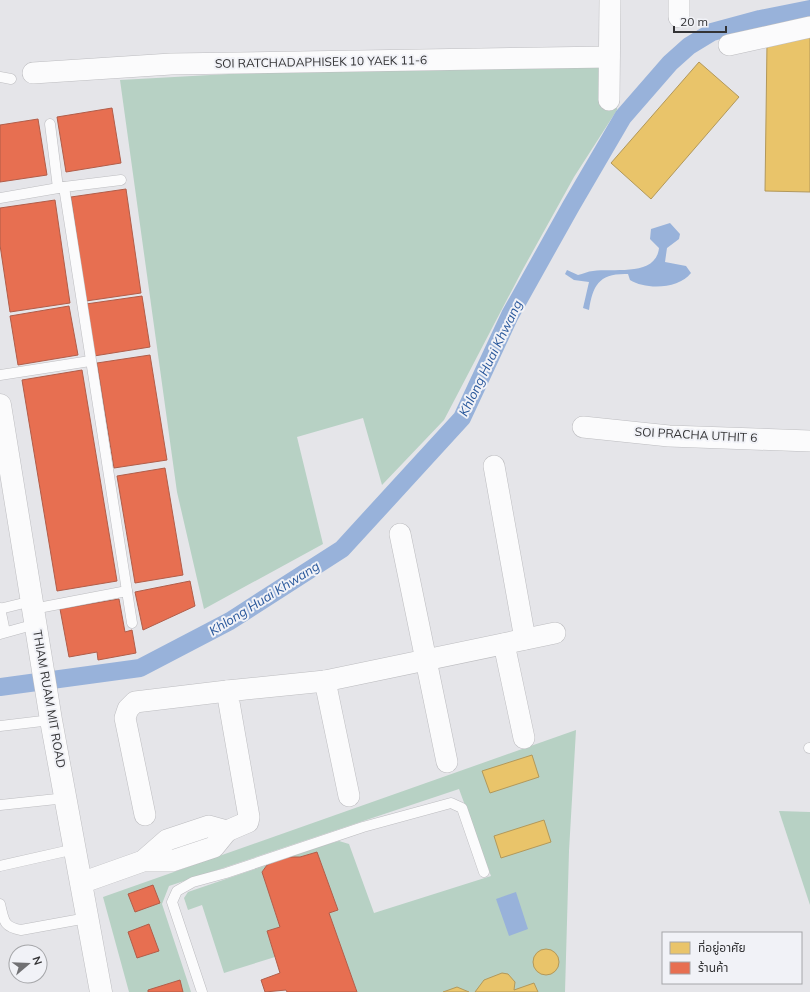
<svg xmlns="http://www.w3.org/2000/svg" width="810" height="992" viewBox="0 0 810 992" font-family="Mulish,'Noto Sans Thai',sans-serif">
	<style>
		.green { fill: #b7d1c4 }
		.water { fill: #98b2da }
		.homes { fill: #e9c46a; stroke: #b2985a }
		.shops { fill: #e76f51; stroke: #b15d49 }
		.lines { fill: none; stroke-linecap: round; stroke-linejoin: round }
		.canal { stroke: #98b2da; stroke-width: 18 }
		.service-casing { stroke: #bdbdc0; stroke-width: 11 }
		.minor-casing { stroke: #bdbdc0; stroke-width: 22 }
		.tertiary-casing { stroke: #bdbdc0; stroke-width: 23 }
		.service { stroke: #fbfbfc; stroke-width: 10 }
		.minor { stroke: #fbfbfc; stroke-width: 21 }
		.tertiary { stroke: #fbfbfc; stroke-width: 22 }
		.labels { text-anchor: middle; stroke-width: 4; stroke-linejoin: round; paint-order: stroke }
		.street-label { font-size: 12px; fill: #333335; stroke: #f1f2f7 }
		.water-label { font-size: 13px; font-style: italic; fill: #28579b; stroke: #f1f2f7 }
	</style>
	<rect width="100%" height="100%" fill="#e5e5e9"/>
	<g class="green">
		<polygon points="619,65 617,110 574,177 523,269 444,420 382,485 363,418 297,437 323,544 204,609 177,492 120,80 317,69"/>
		<polygon points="576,730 569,851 565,992 357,992 329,913 338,910 317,852 300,857 283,857 339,841 349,844 374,913 491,876 459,789 169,886 162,904 191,992 129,992 103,897"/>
		<polygon points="779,811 810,812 810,905"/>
		<polygon points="267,865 262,872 280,927 267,931 275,957 224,973 202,905 188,910 184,898 188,892"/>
	</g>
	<g class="water">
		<path d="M670,223L680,234L679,239L667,248L665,262L686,266L691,273C679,289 646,290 630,280L628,274C599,273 593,285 589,310L583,308L589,282L574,280L565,274L567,270L578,275C583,274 588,271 593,271C614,268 656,277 659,248L650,239L651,229Z"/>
		<polygon points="516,892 528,929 509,936 496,899"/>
	</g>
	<g class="homes">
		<polygon points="810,36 810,192 765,191 767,43"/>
		<polygon points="699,62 739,97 651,199 611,163"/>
		<polygon points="532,755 539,777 490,793 482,771"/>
		<polygon points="544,820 551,842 501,858 494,836"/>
		<circle cx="546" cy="962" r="13"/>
		<polygon points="502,973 508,974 515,982 514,990 534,983 538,992 475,992 484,980"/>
		<polygon points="457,987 469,992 443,992"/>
	</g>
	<g class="shops">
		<polygon points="112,108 121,163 66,172 57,117"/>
		<polygon points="38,119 47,175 0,182 0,125"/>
		<polygon points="126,189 141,293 86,301 71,197"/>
		<polygon points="55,200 70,303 10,312 0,245 0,208"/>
		<polygon points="142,296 150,347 94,356 86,304"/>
		<polygon points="69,306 78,355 18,365 10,316"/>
		<polygon points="150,355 167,460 114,468 97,363"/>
		<polygon points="82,370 117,581 57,591 22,380"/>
		<polygon points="165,468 183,575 135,583 117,476"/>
		<polygon points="190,581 195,606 143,630 135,592"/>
		<polygon points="119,599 125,632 132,630 136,653 98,660 97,652 69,657 60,609"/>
		<polygon points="317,852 338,910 329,913 357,992 287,992 286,990 265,992 261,980 280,973 267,931 280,927 262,872 267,865 283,857 300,857"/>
		<polygon points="153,885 160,903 135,912 128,894"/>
		<polygon points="149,924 159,951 137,958 128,932"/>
		<polygon points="180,980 183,992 148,992 148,990"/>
	</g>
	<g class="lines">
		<polyline class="canal" points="0,687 140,668 230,621 342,549 462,418 510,315 571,206 623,117 670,63 689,46 712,32 760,19 810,9"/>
		<defs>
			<g id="service">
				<polyline points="0,77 11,79"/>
				<polyline points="50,124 58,188"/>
				<polyline points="64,187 121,180"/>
				<polyline points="0,198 64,187 132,623"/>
				<polyline points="0,375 90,361"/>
				<polyline points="0,608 5,632"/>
				<polyline points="0,609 32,601"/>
				<polyline points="33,609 127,591"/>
				<polyline points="0,634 36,624"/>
				<polyline points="0,726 51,720"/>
				<polyline points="809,748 810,748"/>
				<polyline points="0,805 66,798"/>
				<polyline points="0,866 75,849"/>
				<path d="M0,904C4,920 3,927 21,930L87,918"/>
				<polyline points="202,992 172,902 177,891 193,882 226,873 363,827 451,803 462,808 484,872"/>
			</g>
			<g id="minor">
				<polyline points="679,17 679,0"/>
				<polyline points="729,45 810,27"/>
				<polyline points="33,73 171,64 609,57"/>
				<polyline points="609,100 610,0"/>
				<polyline points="583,427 669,436 810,441"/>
				<polyline points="494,466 525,639"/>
				<polyline points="400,534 447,762"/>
				<polyline points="504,644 524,738"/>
				<polyline points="325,681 349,796"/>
				<polyline points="145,815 125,718 128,709 135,702 227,691"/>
				<polyline points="227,831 248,822 249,817 227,691 325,681 555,633"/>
				<polyline points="81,883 143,861 172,861 214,847 227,831 209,826 167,840 143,861"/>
			</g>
			<polyline id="tertiary" points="0,405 51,720 101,992"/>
		</defs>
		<use href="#service" class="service-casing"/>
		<use href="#minor" class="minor-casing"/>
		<use href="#tertiary" class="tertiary-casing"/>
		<use href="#service" class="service"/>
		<use href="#minor" class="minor"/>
		<use href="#tertiary" class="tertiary"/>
	</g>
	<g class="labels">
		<g class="street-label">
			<text transform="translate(321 62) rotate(-1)" y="4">SOI RATCHADAPHISEK 10 YAEK 11-6</text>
			<text transform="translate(696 435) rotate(3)" y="4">SOI PRACHA UTHIT 6</text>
			<text transform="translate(49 699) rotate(80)" y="4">THIAM RUAM MIT ROAD</text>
		</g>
		<g class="water-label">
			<text transform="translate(490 358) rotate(-64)" y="5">Khlong Huai Khwang</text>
			<text transform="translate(264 598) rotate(-32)" y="5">Khlong Huai Khwang</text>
		</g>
	</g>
	<rect x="662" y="932" width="140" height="52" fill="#f1f2f7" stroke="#a5a6a9"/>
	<rect x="670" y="942" width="20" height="12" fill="#e9c46a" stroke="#a5a6a9"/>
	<text x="698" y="952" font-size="12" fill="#333335">ที่อยู่อาศัย</text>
	<rect x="670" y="962" width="20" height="12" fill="#e76f51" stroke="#a5a6a9"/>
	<text x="698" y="972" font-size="12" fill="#333335">ร้านค้า</text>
	<g transform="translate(28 964) rotate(71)"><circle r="19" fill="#f1f2f7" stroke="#a5a6a9"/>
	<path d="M0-3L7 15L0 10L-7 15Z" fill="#717174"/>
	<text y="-6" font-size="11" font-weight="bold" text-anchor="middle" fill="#333335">N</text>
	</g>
	<path d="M674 26v6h52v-6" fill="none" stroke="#333335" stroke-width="2"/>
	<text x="680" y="26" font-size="12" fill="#333335" stroke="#f1f2f7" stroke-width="3" paint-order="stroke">20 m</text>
</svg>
